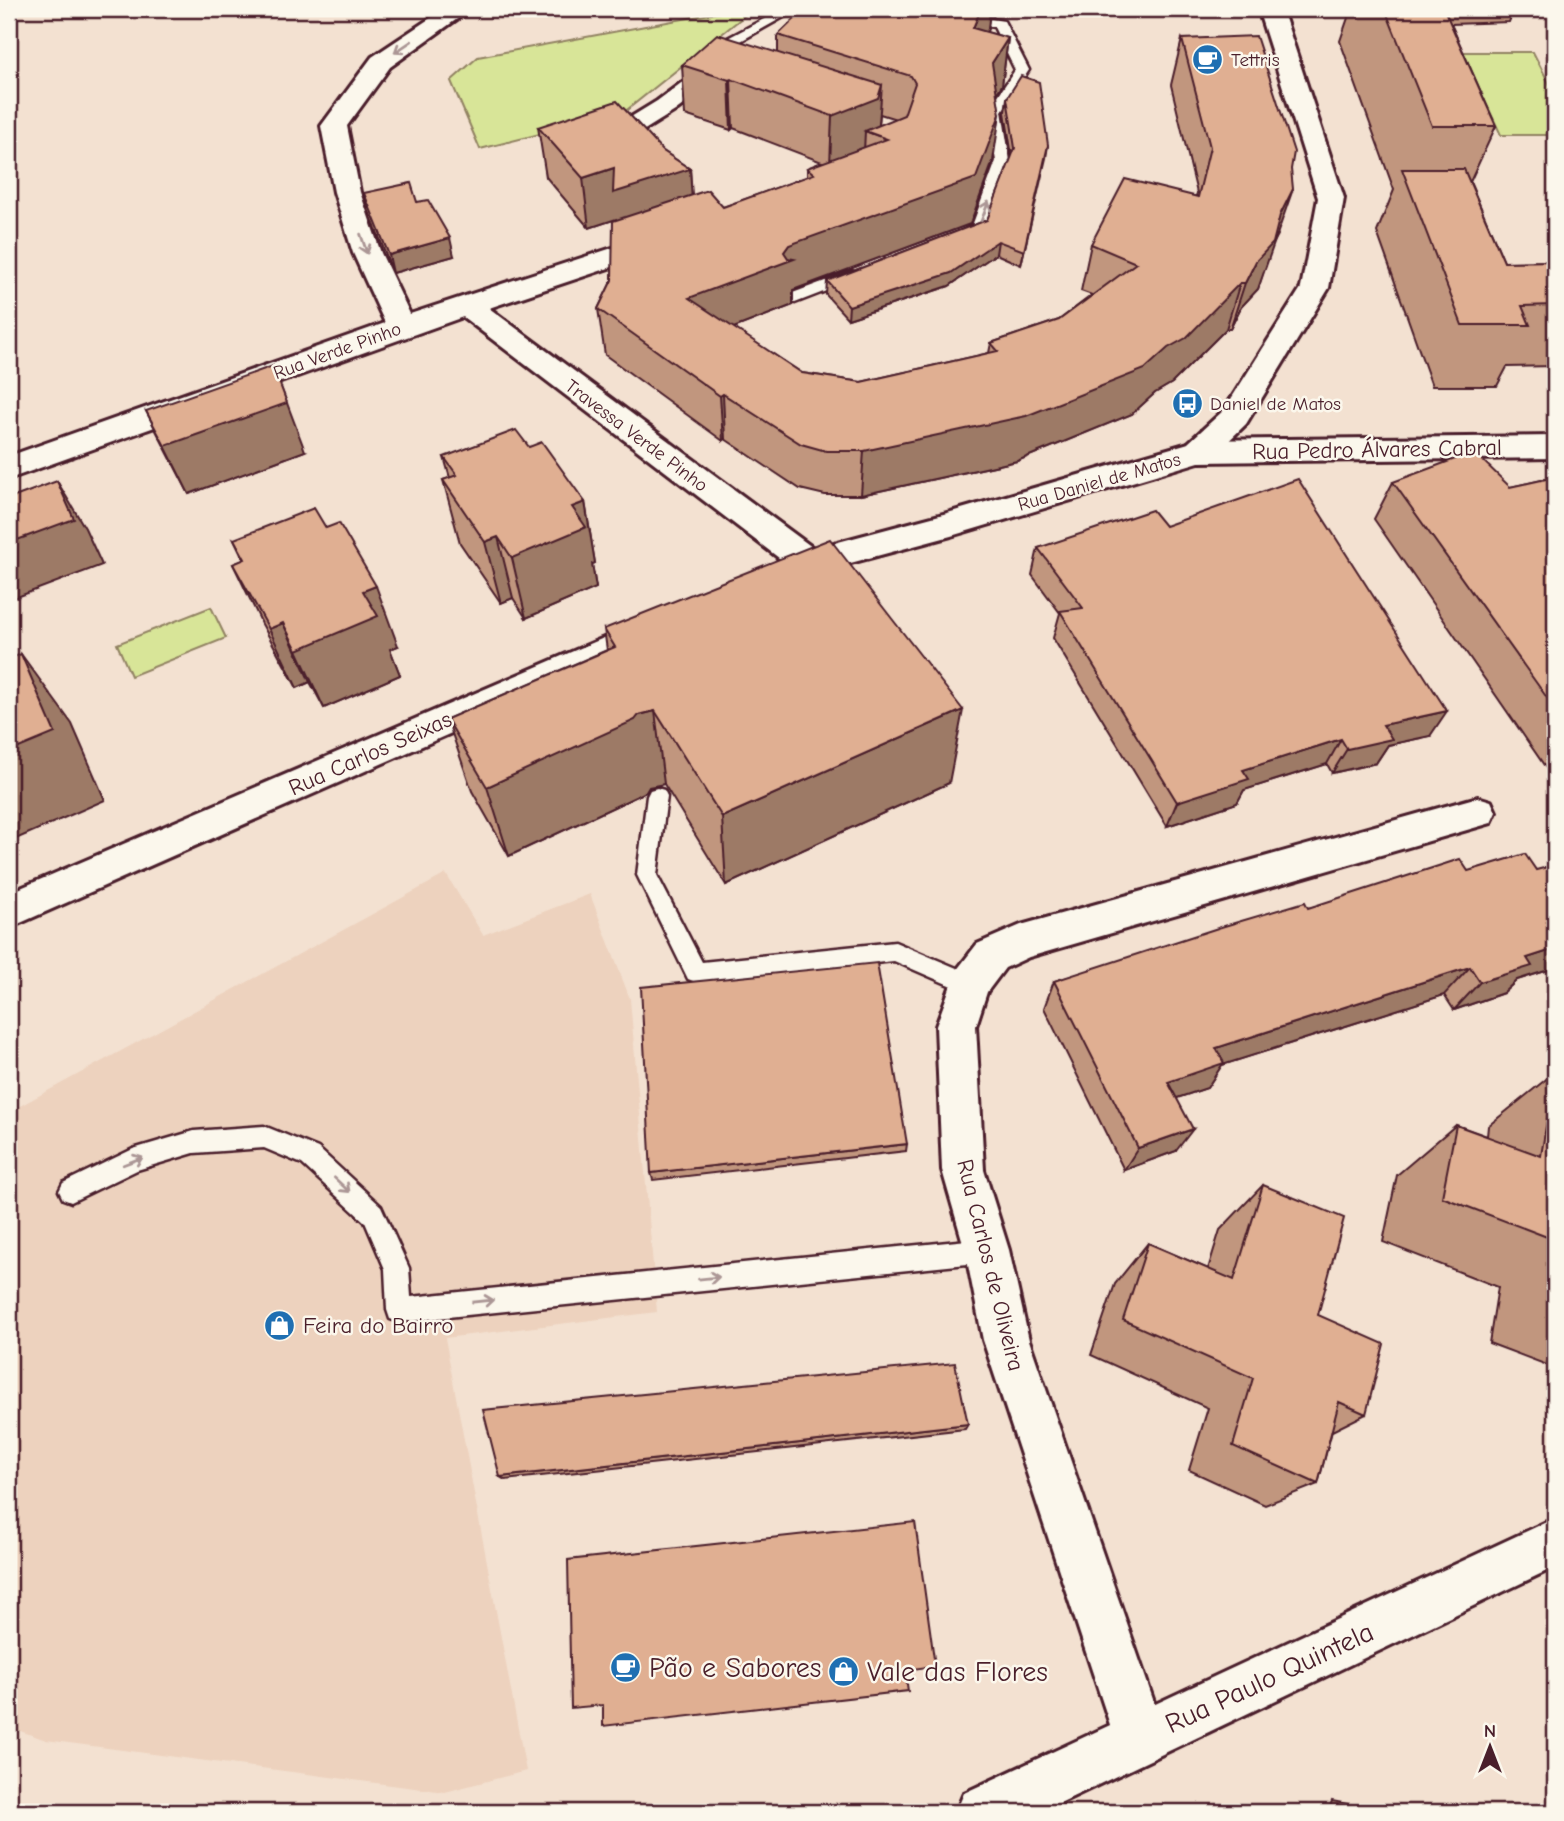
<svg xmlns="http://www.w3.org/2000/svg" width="1564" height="1821" viewBox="0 0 1564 1821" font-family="'Comic Neue',sans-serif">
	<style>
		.built { fill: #edd2be }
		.green { fill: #d8e598; stroke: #918262; stroke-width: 2 }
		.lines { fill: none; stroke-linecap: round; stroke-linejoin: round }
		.service-casing { stroke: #4a1f2b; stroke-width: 5 }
		.minor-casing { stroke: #4a1f2b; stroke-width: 6 }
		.tertiary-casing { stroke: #4a1f2b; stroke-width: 6 }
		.service { fill: #fbf7ec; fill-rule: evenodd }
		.minor { fill: #fbf7ec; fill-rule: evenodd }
		.tertiary { fill: #fbf7ec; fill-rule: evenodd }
		.wall { fill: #c1967e; stroke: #4a1f2b; stroke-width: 2; fill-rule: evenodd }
		.shaded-wall { fill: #9d7a66; stroke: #4a1f2b; stroke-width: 2 }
		.building { fill: #e0af92; stroke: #4a1f2b; stroke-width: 2 }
		.oneway { stroke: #ab9695 }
		.labels { text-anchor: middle; stroke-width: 5; stroke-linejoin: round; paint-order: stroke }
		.far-poi-label { font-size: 19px; fill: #4a1f2b; stroke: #fbf7ec; text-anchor: start }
		.far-street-label { font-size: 19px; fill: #4a1f2b; stroke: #fbf7ec }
		.street-label { font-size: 23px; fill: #4a1f2b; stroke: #fbf7ec }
		.poi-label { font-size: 23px; fill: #4a1f2b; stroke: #fbf7ec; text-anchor: start }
		.near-poi-label { font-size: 28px; fill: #4a1f2b; stroke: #fbf7ec; text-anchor: start }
		.near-street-label { font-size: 28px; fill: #4a1f2b; stroke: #fbf7ec }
	</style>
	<rect width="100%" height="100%" fill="#f3e1d1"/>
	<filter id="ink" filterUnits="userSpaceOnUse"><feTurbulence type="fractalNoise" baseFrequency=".0143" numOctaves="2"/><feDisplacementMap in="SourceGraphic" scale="14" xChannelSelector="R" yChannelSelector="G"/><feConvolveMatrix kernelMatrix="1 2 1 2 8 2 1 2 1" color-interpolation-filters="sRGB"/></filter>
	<g filter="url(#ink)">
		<polygon class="built" points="446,874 483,935 590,894 630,999 657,1312 445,1338 526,1771 445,1792 46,1740 9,1727 9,1112"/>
		<g class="green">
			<polygon points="737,9 753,9 623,113 480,149 451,81 478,57"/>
			<polygon points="1462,52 1533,52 1555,95 1555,135 1501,135"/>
			<polygon points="211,607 226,638 131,676 117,644"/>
		</g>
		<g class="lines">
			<defs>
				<g id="service">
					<polygon points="783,9 798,9 730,47 723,62 713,62 711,59 720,42"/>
					<polygon points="900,9 929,9 1004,21 1029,70 1002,111 1010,161 985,229 963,240 953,240 951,237 972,226 996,161 988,111 1015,70 994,27 906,13"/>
					<polygon points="852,271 860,276 857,279 795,303 787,298 790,294"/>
					<polygon points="657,788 664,790 667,796 657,875 702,962 895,942 978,977 981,984 978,991 970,994 894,961 696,982 688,979 637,875 647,796 650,790"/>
					<polygon points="264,1126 318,1148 381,1206 409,1268 411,1297 987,1238 995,1242 999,1250 995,1258 987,1262 399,1322 390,1319 387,1310 385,1269 365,1222 302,1164 264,1148 194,1153 137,1170 71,1202 63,1199 59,1191 63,1183 133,1149 194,1131"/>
				</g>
				<g id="minor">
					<polygon points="444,9 471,9 390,67 347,126 360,192 381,253 410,314 652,235 662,232 672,235 676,241 672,247 489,308 820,553 824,562 820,571 808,574 796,571 463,317 9,479 9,456 385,323 353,253 334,192 321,126 372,57"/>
					<polygon points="1258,9 1282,9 1344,198 1329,288 1246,424 1210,459 1199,462 1188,459 1184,451 1188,443 1224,410 1301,288 1318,198"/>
					<path d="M713,64L737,71L740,76L737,81L728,83L716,80L675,111L638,134L658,158L654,164C634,169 620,149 609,133L613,128L657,101L704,66Z"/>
					<polygon points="1478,797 1491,801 1496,812 1491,823 1029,957 1005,968 987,992 976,1026 984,1170 1009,1250 1029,1340 1166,1737 1158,1755 1140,1763 1122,1755 1114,1737 983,1340 965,1250 942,1170 936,1026 956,971 977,944 1021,925"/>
				</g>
				<g id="tertiary">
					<polygon points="1555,436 1555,458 1199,462 951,536 817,572 790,582 778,579 774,570 778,561 808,550 951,512 1199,440"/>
					<polygon points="655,616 667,620 672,629 667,638 9,928 9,893"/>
					<polygon points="1555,1518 1555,1567 1041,1812 956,1812 964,1793"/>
				</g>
			</defs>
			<use href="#service" class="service-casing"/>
			<use href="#minor" class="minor-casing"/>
			<use href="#tertiary" class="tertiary-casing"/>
			<use href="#service" class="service"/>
			<use href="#minor" class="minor"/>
			<use href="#tertiary" class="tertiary"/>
		</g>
		<g class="wall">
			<path d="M805,9H997L993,17L990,16L986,32L1008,38L1002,85L996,93L993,161L970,224L793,290V305L733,328L802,373L861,382L989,353L991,343L1059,320L1092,295L1081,291L1091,244L1196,196L1197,193L1171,85L1182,39L1278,235L1272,246L1258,289L1241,307L1230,329H1226L1172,383L1155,393L1132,414L1017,461L861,495H825L800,489L725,439L723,441L605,355L598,309L612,280L616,219L589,228L546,177L538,127L663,151L690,169L692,196L723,207L807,177V168L822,162L733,128L731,130L685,115L682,65L778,53V35ZM880,114L896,119L879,126Z"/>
			<polygon points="1151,9 1221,9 1221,12 1152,11"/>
			<polygon points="1351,9 1514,9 1509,22 1451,24 1496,126 1470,182 1504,262 1555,261 1555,366 1507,367 1497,386 1432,386 1377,232 1394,190 1340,41"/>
			<polygon points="1007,98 1048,145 1021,265 996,254 949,286 848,319 826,295 827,281 987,220 1012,156 1005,112"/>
			<polygon points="364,193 417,202 454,256 393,273 369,211"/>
			<polygon points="146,411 305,451 189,494"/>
			<polygon points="529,447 585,502 595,563 592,564 596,588 526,618 513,598 501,603 460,543 443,480 450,478 444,457"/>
			<polygon points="1555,477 1555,781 1374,519 1393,482 1510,487"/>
			<polygon points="1165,526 1430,736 1388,745 1376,763 1332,773 1327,764 1244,790 1237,803 1167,826 1053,638 1060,613 1032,575 1038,548"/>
			<polygon points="234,539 398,646 390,649 400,675 324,708 310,682 297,688 262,624 233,564 244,560"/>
			<polygon points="604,629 949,783 726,885 664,784 649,787 646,792 509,856 472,791 447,719 607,650"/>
			<polygon points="1468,871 1555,968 1517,980 1503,993 1454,1010 1444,995 1222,1065 1207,1088 1177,1098 1176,1151 1124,1170 1044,1008 1054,981 1308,908"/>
			<polygon points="1555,1072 1555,1368 1489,1343 1498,1287 1383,1242 1397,1175 1456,1125 1487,1136 1488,1126"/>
			<polygon points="907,1144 906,1151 653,1180 651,1173"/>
			<polygon points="1263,1185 1318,1315 1366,1414 1332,1431 1318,1484 1265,1505 1189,1470 1208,1408 1091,1355 1115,1284 1148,1243 1208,1269 1220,1230"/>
			<polygon points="968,1424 965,1429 505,1480 500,1477"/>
			<polygon points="1332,1801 1390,1812 1328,1812"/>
		</g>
		<g class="shaded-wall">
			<polygon points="981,9 990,9 988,29 967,74 973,28"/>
			<polygon points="1008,38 1002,85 986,110 992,63"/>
			<polygon points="731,79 733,128 731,130 729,80"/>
			<polygon points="882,85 878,136 865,131 864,152 830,165 832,116"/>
			<polygon points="1000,114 993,161 970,224 793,290 793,305 692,344 689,298 784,252 789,245"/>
			<polygon points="1048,145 1046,158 1021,265 1024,251"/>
			<polygon points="614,168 690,169 693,218 619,243 616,219 589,228 583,178"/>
			<polygon points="1293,189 1258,289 1241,307 1230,329 1245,283"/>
			<polygon points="450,238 454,256 393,273 389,255"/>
			<polygon points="998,241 996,254 949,286 848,319 849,306"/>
			<polygon points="1240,283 1226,329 1172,383 1155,393 1132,414 1017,461 861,495 864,451"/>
			<polygon points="273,366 305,451 189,494 165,446"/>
			<polygon points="723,394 725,439 723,441 720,396"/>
			<polygon points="57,481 85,528 102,565 9,600 9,543"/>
			<polygon points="585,502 595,563 592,564 596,588 526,618 512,558 572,507"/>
			<polygon points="498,537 513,598 501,603 485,542"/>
			<polygon points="376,586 398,646 390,649 400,675 324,708 297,650 363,591"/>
			<polygon points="283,623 310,682 297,688 269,629"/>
			<polygon points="21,654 72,724 105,800 9,842 9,752"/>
			<polygon points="963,710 949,783 726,885 722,817"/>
			<polygon points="655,711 664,784 649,787 646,792 509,856 487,787 639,715"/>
			<polygon points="1447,711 1430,736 1388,745 1376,763 1332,773 1347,749 1383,725"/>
			<polygon points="1341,739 1327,764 1244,790 1237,803 1167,826 1177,802 1243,770"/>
			<polygon points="1555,949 1555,968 1517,980 1503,993 1454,1010 1480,982 1527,958"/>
			<polygon points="1470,967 1444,995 1222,1065 1207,1088 1153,1106 1168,1082 1216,1048"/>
			<polygon points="1193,1129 1176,1151 1124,1170 1138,1148"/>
		</g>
		<g class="building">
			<polygon points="805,9 981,9 973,28 1008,38 992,63 1000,114 976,178 789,245 784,252 788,258 794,259 689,298 802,373 861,382 998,351 991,343 1059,320 1136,263 1091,244 1125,179 1198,197 1210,147 1182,39 1256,36 1294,152 1291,169 1293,189 1280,215 1273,243 1256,261 1245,283 1240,283 1186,338 1168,348 1145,369 1026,416 864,451 826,451 801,444 723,394 720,396 598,309 612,280 613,221 708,190 723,207 814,174 807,168 887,139 865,131 904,115 915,83 911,76 778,35"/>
			<polygon points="1385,9 1444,9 1496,126 1432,126"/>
			<polygon points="717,34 882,85 878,98 832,116 731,79 729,80 682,65"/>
			<polygon points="1021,76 1039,82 1048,145 1024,251 998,241 951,273 849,306 827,281 987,220 1015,148 1007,98"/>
			<polygon points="617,101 663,151 690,169 613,193 614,168 583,178 538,127"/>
			<polygon points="1402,169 1464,169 1504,262 1555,261 1555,305 1522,306 1530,325 1462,325"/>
			<polygon points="411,183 417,202 428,200 450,238 389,255 364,193"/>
			<polygon points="273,366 287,403 165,446 146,411"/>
			<polygon points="516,430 529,447 542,442 585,502 572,507 586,527 512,558 498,537 485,542 443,480 457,475 444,457"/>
			<polygon points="1474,452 1510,487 1555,477 1555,709 1393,482"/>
			<polygon points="1298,479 1447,711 1383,725 1392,739 1347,749 1341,739 1243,770 1249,779 1177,802 1060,611 1083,608 1038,548 1152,510 1165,526"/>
			<polygon points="57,481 74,519 9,543 9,499"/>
			<polygon points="314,508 326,528 339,523 376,586 363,591 378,616 297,650 283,623 269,629 233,564 245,559 234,539"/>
			<polygon points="830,539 963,710 722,817 655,711 639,715 635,720 487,787 447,719 615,647 604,629"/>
			<polygon points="21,654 55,733 9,752 9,659"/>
			<polygon points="1525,854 1536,870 1555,865 1555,949 1527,958 1532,966 1480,982 1470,967 1216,1048 1224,1063 1168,1082 1193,1129 1138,1148 1054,981 1221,927 1305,902 1308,908 1460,859 1468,871"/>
			<polygon points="877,963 907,1144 651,1173 641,987"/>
			<polygon points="1555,1073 1555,1240 1442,1197 1456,1125 1541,1156"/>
			<polygon points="1263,1185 1344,1218 1318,1315 1384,1344 1366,1414 1339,1402 1318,1484 1233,1446 1253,1378 1123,1320 1148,1243 1234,1280"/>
			<polygon points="955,1363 968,1424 500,1477 483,1410"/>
			<polygon points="915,1522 935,1666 905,1670 908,1691 603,1726 603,1705 571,1708 568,1560"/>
		</g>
		<defs><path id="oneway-shaft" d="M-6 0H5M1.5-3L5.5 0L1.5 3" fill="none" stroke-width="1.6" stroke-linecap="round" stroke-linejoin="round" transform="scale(1.75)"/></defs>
		<g class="oneway">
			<use href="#oneway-shaft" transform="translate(403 47) rotate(146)"/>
			<use href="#oneway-shaft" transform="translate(985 211) rotate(-69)"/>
			<use href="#oneway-shaft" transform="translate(364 244) rotate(71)"/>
			<use href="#oneway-shaft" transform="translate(133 1161) rotate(-21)"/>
			<use href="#oneway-shaft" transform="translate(342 1185) rotate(43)"/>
			<use href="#oneway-shaft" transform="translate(709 1278) rotate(-6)"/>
			<use href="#oneway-shaft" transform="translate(483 1301) rotate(-6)"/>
		</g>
	</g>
	<defs>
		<symbol id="cafe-disc" viewBox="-11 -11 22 22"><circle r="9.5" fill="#1f6fb2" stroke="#fbf7ec"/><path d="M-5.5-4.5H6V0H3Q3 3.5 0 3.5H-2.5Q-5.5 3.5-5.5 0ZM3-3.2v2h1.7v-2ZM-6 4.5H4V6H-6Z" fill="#fff"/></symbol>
		<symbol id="bus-disc" viewBox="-11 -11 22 22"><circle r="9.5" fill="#1f6fb2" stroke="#fbf7ec"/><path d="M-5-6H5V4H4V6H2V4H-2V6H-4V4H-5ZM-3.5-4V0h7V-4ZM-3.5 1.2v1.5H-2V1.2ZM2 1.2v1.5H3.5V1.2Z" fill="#fff"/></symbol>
		<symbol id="shop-disc" viewBox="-11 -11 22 22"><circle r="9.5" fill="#1f6fb2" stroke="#fbf7ec"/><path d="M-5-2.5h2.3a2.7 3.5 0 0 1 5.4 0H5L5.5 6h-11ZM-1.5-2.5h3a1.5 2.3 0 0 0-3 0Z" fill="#fff"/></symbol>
	</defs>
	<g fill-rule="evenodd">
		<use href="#cafe-disc" x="1190" y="42" width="35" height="35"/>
		<use href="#bus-disc" x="1170" y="386" width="35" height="35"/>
		<use href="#shop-disc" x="262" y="1308" width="35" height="35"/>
		<use href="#cafe-disc" x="608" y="1650" width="35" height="35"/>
		<use href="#shop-disc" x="826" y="1654" width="35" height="35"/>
	</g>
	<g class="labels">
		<g class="far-poi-label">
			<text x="1231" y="66">Tettris</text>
			<text x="1210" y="410">Daniel de Matos</text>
		</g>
		<g class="far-street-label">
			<text transform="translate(337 350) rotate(-20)" y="7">Rua Verde Pinho</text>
			<text transform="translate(637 435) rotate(37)" y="7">Travessa Verde Pinho</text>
			<text transform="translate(1099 481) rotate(-16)" y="7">Rua Daniel de Matos</text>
		</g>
		<g class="street-label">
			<text transform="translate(1377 449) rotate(-1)" y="8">Rua Pedro Álvares Cabral</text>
			<text transform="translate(370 753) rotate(-24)" y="8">Rua Carlos Seixas</text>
			<text transform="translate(991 1265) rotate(76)" y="8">Rua Carlos de Oliveira</text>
		</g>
		<g class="poi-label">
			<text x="303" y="1333">Feira do Bairro</text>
		</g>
		<g class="near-poi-label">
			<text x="649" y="1677">Pão e Sabores</text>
			<text x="867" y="1681">Vale das Flores</text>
		</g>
		<g class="near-street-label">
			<text transform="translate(1269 1677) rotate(-25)" y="10">Rua Paulo Quintela</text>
		</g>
	</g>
	<rect width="1564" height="1821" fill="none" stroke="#fbf7ec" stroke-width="35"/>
	<rect x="18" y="18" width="1529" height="1786" fill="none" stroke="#4a1f2b" stroke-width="2.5" filter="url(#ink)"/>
	<g transform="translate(1490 1747)" stroke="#fbf7ec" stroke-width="5" paint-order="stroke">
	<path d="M0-5L12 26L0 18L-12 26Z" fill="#4a1f2b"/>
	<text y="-10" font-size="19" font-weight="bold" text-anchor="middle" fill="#4a1f2b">N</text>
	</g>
</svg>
